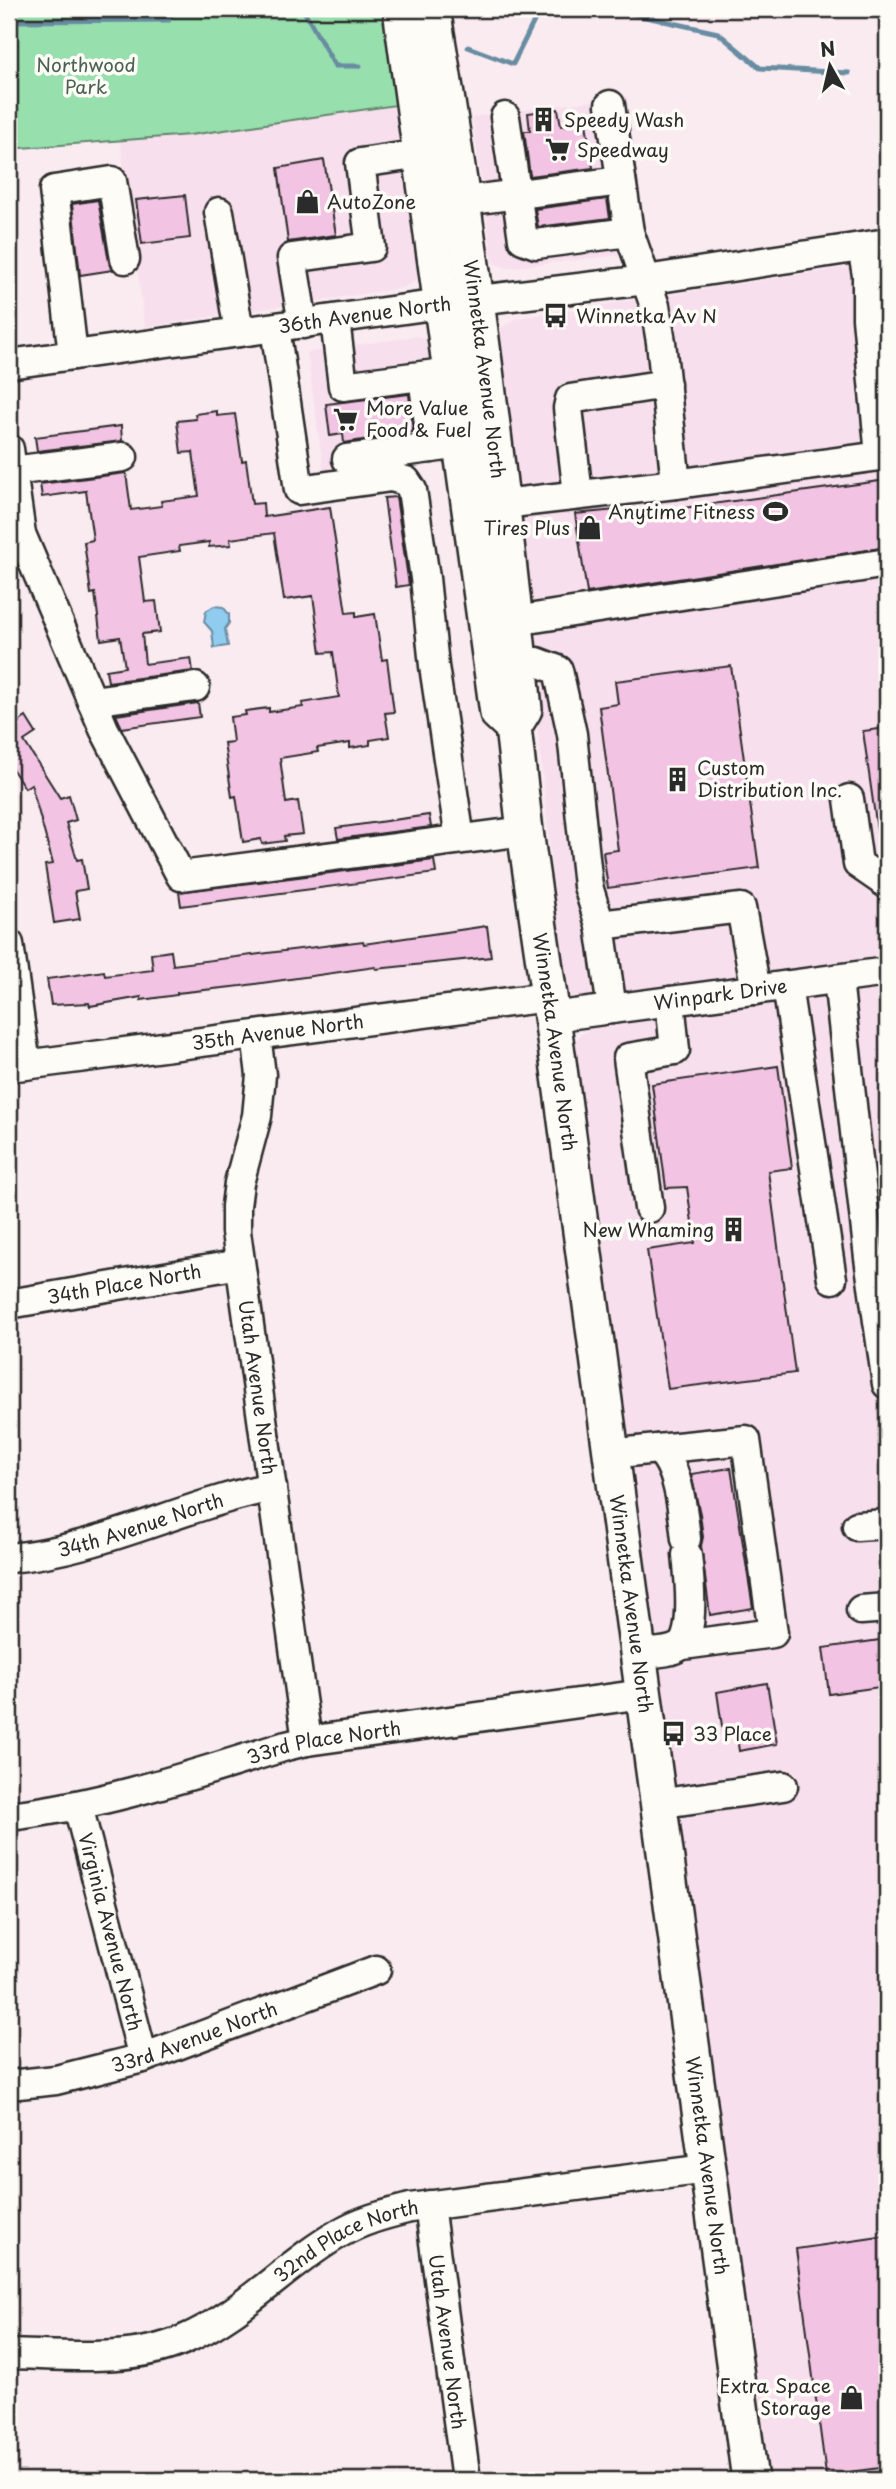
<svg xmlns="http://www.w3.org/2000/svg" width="896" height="2489" viewBox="0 0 896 2489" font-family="'Playpen Sans',sans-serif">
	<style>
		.built { fill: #f8dfed }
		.green { fill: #97dfad; stroke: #61856c; stroke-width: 2 }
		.water { fill: #90ccf0; stroke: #688ca1; stroke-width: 2 }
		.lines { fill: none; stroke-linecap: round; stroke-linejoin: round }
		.stream { stroke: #688ca1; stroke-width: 5 }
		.building { fill: #f3c3e4; stroke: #2b2b2b; stroke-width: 2 }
		.minor-casing { stroke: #2b2b2b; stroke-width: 33 }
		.major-casing { stroke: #2b2b2b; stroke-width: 40 }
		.minor { stroke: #fdfcf7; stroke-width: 28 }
		.major { stroke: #fdfcf7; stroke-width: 35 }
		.labels { text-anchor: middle; stroke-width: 7; stroke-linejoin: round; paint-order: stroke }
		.park-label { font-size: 19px; fill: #4b6152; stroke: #fdfcf7 }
		.poi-label { font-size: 19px; fill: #2b2b2b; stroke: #fdfcf7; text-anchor: start }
		.street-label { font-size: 19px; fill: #2b2b2b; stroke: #fdfcf7 }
	</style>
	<rect width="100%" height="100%" fill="#faebf1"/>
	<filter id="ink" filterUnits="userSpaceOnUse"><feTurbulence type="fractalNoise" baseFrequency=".0143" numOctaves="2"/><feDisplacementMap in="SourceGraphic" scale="14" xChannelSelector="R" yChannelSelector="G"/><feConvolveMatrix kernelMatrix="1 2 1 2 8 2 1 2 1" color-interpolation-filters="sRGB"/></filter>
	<g filter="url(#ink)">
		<g class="built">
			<polygon points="626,96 648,252 507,268 493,263 472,117"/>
			<polygon points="403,104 422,277 403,288 145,327 120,140 190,135"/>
			<polygon points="887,261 887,958 585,1000 569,996 564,986 528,634 495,345 501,328 517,318"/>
			<polygon points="418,336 429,341 451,459 324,475 307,352"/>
			<polygon points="887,988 887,2480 770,2480 574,1045 579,1036 591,1027"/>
		</g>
		<polygon class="green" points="9,9 389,9 403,104 190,135 9,149"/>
		<polygon class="water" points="214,606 223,607 229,614 229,623 225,629 228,646 214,648 212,631 204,622 206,611"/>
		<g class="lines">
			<g class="stream">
				<polyline points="303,9 335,66 360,66"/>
				<polyline points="610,9 718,33 760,68 849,73"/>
				<polyline points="9,21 169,20 175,9"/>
				<polyline points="468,47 513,64 540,9"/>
			</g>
		</g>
		<g class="building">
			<polygon points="558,109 561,126 586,123 593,168 530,176 524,131 530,131 528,113"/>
			<polygon points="324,160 336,235 288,242 278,168"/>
			<polygon points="185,195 190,238 142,244 136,200"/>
			<polygon points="607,199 610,218 538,227 535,209"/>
			<polygon points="98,200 109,262 113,270 80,275 72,204"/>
			<polygon points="409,394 413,432 344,443 343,434 330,436 326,404"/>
			<polygon points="217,411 217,416 235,414 242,461 246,460 252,504 263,503 264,517 330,507 346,613 356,612 356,617 375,614 382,660 387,659 394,712 385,713 389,737 370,740 370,745 350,748 350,743 317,748 318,752 280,758 286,803 298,801 303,834 284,836 285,841 262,844 261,839 243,842 236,796 232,797 224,743 233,742 230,717 246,715 245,711 269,708 269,712 303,707 302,703 339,697 333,652 321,653 313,596 284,600 274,533 230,539 231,545 209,547 209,542 179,546 180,551 139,557 145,602 156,601 160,632 142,634 145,664 191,658 193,671 108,682 106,670 125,667 120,637 101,640 95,593 91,594 84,542 93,540 86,491 42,497 40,484 126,473 131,510 162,506 161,501 199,496 193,452 181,453 177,421 196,419 195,414"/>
			<polygon points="121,426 122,441 37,451 35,437"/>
			<polygon points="887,480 887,547 587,593 575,514 616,510 625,516"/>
			<polygon points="396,497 409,585 396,587 384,498"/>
			<polygon points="731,666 759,868 608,888 603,852 618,850 599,707 618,704 615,681"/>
			<polygon points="198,703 200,717 122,728 116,715"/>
			<polygon points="26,717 36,733 24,741 60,798 69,795 76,820 66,823 77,860 82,859 87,889 75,891 80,919 54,923 45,865 53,864 31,784 25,788 9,764 9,718 14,725"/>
			<polygon points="887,728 887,836 878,837 863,731"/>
			<polygon points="429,815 431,827 338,839 336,828"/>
			<polygon points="434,860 436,873 181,906 179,892"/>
			<polygon points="487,926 491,957 376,969 375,967 241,986 177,993 177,995 141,1000 141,997 90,1006 89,1003 51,1005 47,979 104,971 105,976 153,970 151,954 171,951 173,965 363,941 364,944"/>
			<polygon points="778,1066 792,1168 768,1171 795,1373 668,1389 647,1250 695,1243 687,1187 666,1188 652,1084"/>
			<polygon points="731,1468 753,1608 710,1615 701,1546 703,1537 700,1514 691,1474"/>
			<polygon points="887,1639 887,1686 829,1694 823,1648"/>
			<polygon points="767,1683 777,1744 739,1751 736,1731 723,1733 717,1692"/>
			<polygon points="887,2236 887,2467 826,2475 796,2249"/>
		</g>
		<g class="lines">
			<defs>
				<g id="minor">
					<polyline points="610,105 629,232 655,306 661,342 676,484"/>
					<polyline points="505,117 523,239 536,244 629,232"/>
					<polyline points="463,201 621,181"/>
					<polyline points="219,212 239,332"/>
					<polyline points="335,320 343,386 452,372"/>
					<polyline points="303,324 292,258 371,247 360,163 422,154"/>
					<polyline points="275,328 299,490 391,477 406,481 412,490 425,578 434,666 460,839"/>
					<polyline points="73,355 54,190 112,181 125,259"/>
					<path id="s1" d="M9,364L419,307L646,280L887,243"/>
					<polyline points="423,376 432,448"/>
					<polyline points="9,449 21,534 104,729 181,876 525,831"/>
					<polyline points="347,459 462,444"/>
					<polyline points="12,471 123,457"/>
					<polyline points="578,495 568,408 570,399 666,384"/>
					<polyline points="503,504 676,484 880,456 867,318 867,275 862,247"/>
					<polyline points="515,621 887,563"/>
					<polyline points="519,663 537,662 558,670 572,734 588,886 600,925"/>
					<polyline points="92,701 195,687"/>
					<polyline points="849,799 858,864 887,884"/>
					<polyline points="9,944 26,1065"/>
					<polyline points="838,979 869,1258 887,1384"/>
					<polyline points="787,986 832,1279"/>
					<polyline points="612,1009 600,925 741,908 756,990"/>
					<path id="s2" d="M552,1017L887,972"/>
					<path id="s3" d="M256,1035L261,1075L257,1116L239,1183L236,1206V1232L307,1741"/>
					<path id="s4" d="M9,1067L548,997"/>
					<polyline points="649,1208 628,1058 675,1050 670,1001"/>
					<path id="s5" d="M9,1304L240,1264"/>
					<polyline points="657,1449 746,1440 773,1633 683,1645"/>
					<path d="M610,1454L657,1449C679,1463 683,1514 686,1539"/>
					<polyline points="857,1526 887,1524"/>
					<path id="s6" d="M9,1558C101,1550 182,1505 272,1487"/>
					<polyline points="861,1610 887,1608"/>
					<path d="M637,1654C650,1652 669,1654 680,1646C696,1635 689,1573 687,1555"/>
					<polyline points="657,1804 783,1786"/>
					<path id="s7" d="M78,1806L143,2058"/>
					<path id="s8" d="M9,1816C104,1805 195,1774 286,1746L307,1741L643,1694"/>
					<path id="s9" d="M9,2085L56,2080L143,2058L376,1970"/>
					<path id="s10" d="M429,2205L466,2480"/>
					<path id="s11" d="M9,2354C65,2355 130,2363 183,2340C244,2314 284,2265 340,2233C362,2220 387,2214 410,2208L706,2169"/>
				</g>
				<g id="major">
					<polyline points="401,9 498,713 513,727"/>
					<path id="s12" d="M432,9C471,241 500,475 524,709L513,727L525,831L552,1017L750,2480"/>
				</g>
			</defs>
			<use href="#minor" class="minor-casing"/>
			<use href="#major" class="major-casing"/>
			<use href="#minor" class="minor"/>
			<use href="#major" class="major"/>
		</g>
	</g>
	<defs>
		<symbol id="building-bare" viewBox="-9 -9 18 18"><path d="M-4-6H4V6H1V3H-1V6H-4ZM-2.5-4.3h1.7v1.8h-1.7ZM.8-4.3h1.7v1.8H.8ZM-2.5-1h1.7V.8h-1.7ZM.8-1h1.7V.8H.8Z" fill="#2b2b2b" stroke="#fdfcf7" stroke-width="2.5" paint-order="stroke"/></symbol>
		<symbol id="supermarket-bare" viewBox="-9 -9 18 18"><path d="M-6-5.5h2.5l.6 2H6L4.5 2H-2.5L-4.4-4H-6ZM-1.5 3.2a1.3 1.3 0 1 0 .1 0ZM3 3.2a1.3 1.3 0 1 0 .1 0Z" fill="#2b2b2b" stroke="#fdfcf7" stroke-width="2.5" paint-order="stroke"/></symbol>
		<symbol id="shop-bare" viewBox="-9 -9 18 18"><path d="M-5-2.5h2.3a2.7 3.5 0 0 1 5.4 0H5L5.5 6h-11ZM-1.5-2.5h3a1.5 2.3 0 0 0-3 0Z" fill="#2b2b2b" stroke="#fdfcf7" stroke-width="2.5" paint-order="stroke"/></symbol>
		<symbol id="bus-bare" viewBox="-9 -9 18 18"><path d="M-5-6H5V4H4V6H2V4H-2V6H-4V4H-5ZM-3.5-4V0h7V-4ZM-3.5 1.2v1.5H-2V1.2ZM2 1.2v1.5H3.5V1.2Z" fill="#2b2b2b" stroke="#fdfcf7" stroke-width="2.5" paint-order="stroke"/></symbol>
		<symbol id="stadium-bare" viewBox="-9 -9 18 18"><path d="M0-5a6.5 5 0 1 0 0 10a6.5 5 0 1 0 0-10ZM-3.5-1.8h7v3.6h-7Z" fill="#2b2b2b" stroke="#fdfcf7" stroke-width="2.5" paint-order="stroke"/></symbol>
	</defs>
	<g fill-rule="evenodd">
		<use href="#building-bare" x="526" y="102" width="35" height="35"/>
		<use href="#supermarket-bare" x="540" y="132" width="35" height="35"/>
		<use href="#shop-bare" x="290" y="184" width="35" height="35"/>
		<use href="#bus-bare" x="538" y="298" width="35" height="35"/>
		<use href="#supermarket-bare" x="328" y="402" width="35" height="35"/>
		<use href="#stadium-bare" x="758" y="494" width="35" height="35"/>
		<use href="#shop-bare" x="572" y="510" width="35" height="35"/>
		<use href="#building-bare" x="660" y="762" width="35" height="35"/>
		<use href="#building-bare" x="716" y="1212" width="35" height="35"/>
		<use href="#bus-bare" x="656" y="1716" width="35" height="35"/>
		<use href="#shop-bare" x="834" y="2380" width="35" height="35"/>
	</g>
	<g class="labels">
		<g class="park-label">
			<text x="86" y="72">Northwood<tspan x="86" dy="22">Park</tspan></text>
		</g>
		<g class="poi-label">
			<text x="564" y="127">Speedy Wash</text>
			<text x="577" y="157">Speedway</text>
			<text x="327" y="209">AutoZone</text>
			<text x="576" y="323">Winnetka Av N</text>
			<text x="366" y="415">More Value<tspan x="366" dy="22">Food &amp; Fuel</tspan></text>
			<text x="755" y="519" text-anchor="end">Anytime Fitness</text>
			<text x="570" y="535" text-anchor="end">Tires Plus</text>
			<text x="697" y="775">Custom<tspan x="697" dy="22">Distribution Inc.</tspan></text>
			<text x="714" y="1237" text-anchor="end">New Whaming</text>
			<text x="693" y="1741">33 Place</text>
			<text x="831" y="2393" text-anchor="end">Extra Space<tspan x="831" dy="22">Storage</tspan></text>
		</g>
		<g class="street-label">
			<text dy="7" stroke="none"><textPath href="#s1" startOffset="359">36th Avenue North</textPath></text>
			<text dy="7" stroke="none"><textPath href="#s12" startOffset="364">Winnetka Avenue North</textPath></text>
			<text dy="7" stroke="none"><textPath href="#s2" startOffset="170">Winpark Drive</textPath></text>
			<text dy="7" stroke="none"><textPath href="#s4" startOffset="271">35th Avenue North</textPath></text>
			<text dy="7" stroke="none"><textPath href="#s12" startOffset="1045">Winnetka Avenue North</textPath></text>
			<text dy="7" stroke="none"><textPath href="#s5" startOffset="117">34th Place North</textPath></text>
			<text dy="7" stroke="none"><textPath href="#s3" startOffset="357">Utah Avenue North</textPath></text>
			<text dy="7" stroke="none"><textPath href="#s6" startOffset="136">34th Avenue North</textPath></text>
			<text dy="7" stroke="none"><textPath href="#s12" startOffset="1612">Winnetka Avenue North</textPath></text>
			<text dy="7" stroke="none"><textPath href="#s8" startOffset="324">33rd Place North</textPath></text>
			<text dy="7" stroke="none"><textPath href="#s7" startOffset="130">Virginia Avenue North</textPath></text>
			<text dy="7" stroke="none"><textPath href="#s9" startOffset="192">33rd Avenue North</textPath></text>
			<text dy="7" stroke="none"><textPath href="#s12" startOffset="2179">Winnetka Avenue North</textPath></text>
			<text dy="7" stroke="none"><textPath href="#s11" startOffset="369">32nd Place North</textPath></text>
			<text dy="7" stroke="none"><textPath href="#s10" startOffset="138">Utah Avenue North</textPath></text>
		</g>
	</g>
	<rect width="896" height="2489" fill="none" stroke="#fdfcf7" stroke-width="35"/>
	<rect x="18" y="18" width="861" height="2454" fill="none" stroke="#2b2b2b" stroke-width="2.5" filter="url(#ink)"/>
	<g transform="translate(830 66) rotate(352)" stroke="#fdfcf7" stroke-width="5" paint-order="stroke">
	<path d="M0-5L12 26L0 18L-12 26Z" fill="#2b2b2b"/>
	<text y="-10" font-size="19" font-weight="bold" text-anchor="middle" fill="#2b2b2b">N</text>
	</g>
</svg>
